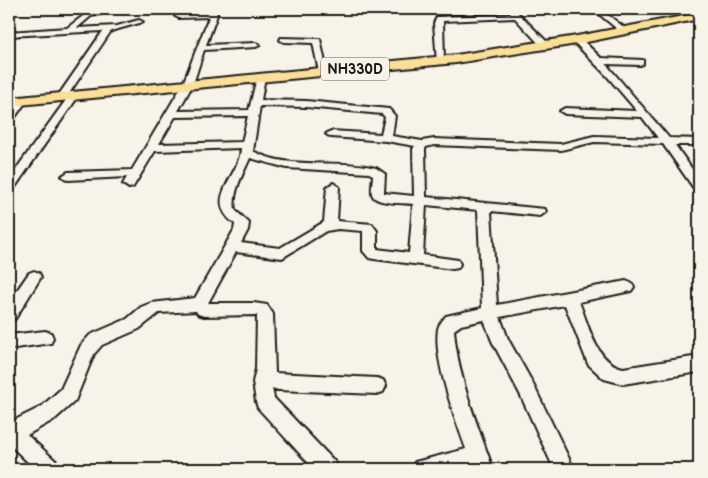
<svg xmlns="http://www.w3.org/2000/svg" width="708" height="478" viewBox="0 0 708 478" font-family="'Balsamiq Sans',sans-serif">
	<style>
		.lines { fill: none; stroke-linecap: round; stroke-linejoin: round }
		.minor-casing { stroke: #1c1c1c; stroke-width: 4 }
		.highway-casing { stroke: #1c1c1c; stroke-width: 4 }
		.minor { fill: #f7f3e8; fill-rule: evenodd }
		.highway { fill: #fadf96; fill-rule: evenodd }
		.labels { text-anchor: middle; stroke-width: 4.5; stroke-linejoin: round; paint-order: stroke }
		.shield { fill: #f7f3e8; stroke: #5e5c59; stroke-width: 1 }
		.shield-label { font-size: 14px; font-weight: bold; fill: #1c1c1c }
	</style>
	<rect width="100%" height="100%" fill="#f7f3e8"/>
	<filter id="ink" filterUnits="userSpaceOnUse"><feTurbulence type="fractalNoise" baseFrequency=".02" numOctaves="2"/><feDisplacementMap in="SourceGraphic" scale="10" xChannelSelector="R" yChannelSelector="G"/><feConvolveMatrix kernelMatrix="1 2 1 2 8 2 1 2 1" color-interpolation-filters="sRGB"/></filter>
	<g filter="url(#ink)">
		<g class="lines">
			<defs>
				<g id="minor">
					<polygon points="108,9 122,9 91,16 77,28 117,26 139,20 143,22 111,31 66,98 63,99 58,96 103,31 9,36 9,32 67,28 87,13"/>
					<path d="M210,9H216L217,15L206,45L256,43L260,45L256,47L204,50L193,84L178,111L249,110L257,77L261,74L265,77L261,100L306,101L389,109L395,116L392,136L422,141L434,139L561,144L594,136L658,138L642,117L565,114L560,111L565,108L637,111L607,76L574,42V38H580L601,58L643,60V64L640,65L606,64L669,138L699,139V145H675L699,179V191L695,190L663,144L594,142L561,150L434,145L426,147L425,149L426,197L545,209L546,212L540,216L491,211L497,305L626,281L631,283L634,287L631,291L579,302C589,325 595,362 623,368L699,356V372L623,384L604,379L588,364L565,305L500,317L508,339L532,382L574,469H554L520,394L492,341L484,320L461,325L454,330C458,379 477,423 493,469H412L415,462L466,449C456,420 433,360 438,329C439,324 443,320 446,316L482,308L478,210L426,205L423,255L458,260L460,264L458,268L453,269L374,259L369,258L363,251V231L338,229L326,231L282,258L236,252L208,303H254L267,305L273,314L275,373L377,378L383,380L386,386L383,392L377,394L278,390L272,388L274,398L335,462L338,469H314L258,408L256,402L253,382L256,369L257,315L204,316L198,314L196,311L159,313L139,329L102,345L94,354L75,401L55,419L27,435L57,462L60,469H35L9,444V422H11L41,407L61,389L81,345L90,335L127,319L141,307L151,303L195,298L234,230L235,224C202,199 240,177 241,148L155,151L133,187L129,188L123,184L127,177L68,180L62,176L68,172L132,170L183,84L209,17L179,18L175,16L179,14L209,13ZM260,106L306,107L382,114L385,117L381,134L331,131L326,134L331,137L386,141L415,146L413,149L414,196L384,193L385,174L376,168C338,158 289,171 253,151ZM248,116L242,142L159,144L175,117ZM250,158L287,168L369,173L373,175C373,181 370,192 373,196C377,204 405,203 413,204L409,253L377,249V231L372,224L337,221L339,187L333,183L327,187L324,222L280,248L241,243L248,230L249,223L235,210C232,192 243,174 250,158Z"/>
					<polygon points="508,9 514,9 548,43 548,47 542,47 515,18 443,21 444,61 437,63 434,23 437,17 511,14"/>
					<polygon points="593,9 600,9 629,31 622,33"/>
					<polygon points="281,38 320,39 327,72 326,74 319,72 313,43 284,42 280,40"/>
					<polygon points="74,92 79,95 13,190 9,191 9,179 71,93"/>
					<path d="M22,97L27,100L13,120L9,121C9,112 12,101 22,97Z"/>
					<polygon points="34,271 39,273 41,277 15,319 9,320 9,302 29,273"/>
					<polygon points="45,331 51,333 53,338 51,343 9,349 9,335"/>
				</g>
				<polygon id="highway" points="699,13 699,19 577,44 456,63 9,106 9,98 456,55 577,36"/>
			</defs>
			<use href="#minor" class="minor-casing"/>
			<use href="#highway" class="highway-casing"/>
			<use href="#minor" class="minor"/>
			<use href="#highway" class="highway"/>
		</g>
	</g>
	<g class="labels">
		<rect class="shield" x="321" y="57.5" width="68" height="23" rx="4"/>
		<g class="shield-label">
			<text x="355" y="74">NH330D</text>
		</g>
	</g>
	<rect width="708" height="478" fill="none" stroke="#f7f3e8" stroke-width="30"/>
	<rect x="15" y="15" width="678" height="448" fill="none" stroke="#1c1c1c" stroke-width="2" filter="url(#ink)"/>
</svg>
